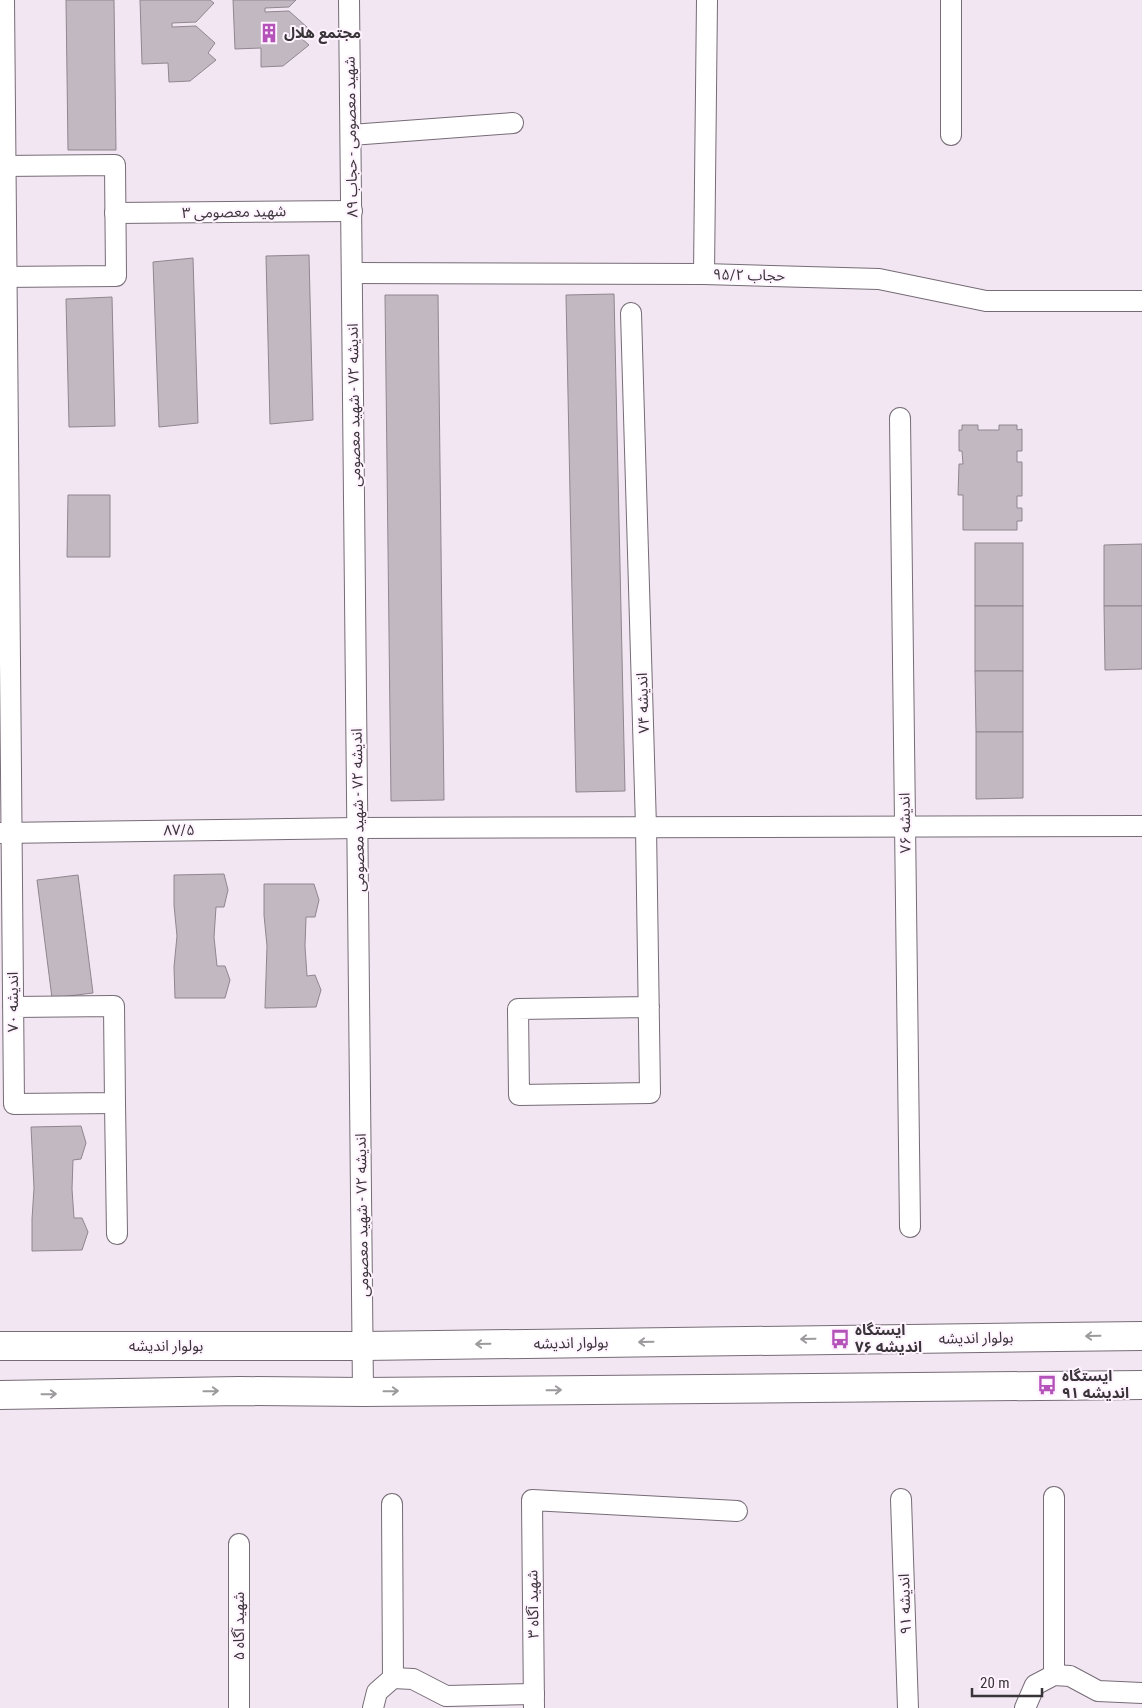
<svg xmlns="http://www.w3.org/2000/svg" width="1142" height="1708" viewBox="0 0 1142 1708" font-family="'Roboto Condensed','Noto Sans Arabic',sans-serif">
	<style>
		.building { fill: #c2b8c2; stroke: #908690 }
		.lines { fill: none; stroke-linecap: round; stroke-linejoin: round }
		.street-casing { stroke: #766c76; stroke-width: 22 }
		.secondary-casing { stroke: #766c76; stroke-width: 30 }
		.street { stroke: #fff; stroke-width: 20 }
		.secondary { stroke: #fff; stroke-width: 28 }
		.oneway { stroke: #9c9a9c }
		.labels { text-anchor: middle; stroke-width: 4; stroke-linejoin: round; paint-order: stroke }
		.poi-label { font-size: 15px; font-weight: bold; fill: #383438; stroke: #fef3fe; text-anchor: start }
		.street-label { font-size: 15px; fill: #383438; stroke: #fef3fe }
	</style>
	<rect width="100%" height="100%" fill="#f1e6f1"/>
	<g class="building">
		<polygon points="66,0 114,0 116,150 68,150"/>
		<polygon points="140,0 210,0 214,3 196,22 172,23 172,27 196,26 215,43 208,53 216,60 190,81 169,82 168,63 142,64"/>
		<polygon points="233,0 296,0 289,7 265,8 265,12 289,11 308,28 301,38 309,45 283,66 261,67 261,48 235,49"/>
		<polygon points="309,255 313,420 270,424 266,256"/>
		<polygon points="193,258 198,423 159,427 153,262"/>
		<polygon points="614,294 625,791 576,792 566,295"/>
		<polygon points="385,295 438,295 444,800 391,801"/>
		<polygon points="112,297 115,426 69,427 66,299"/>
		<polygon points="962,425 978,425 978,430 999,430 999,425 1017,425 1017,430 1022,429 1022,451 1017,451 1017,462 1022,462 1022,496 1017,496 1017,508 1022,508 1022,521 1017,521 1017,530 963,530 963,495 958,495 959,464 963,464 962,451 959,451 959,430 962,430"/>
		<polygon points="68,495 110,495 110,557 67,557"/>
		<rect x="975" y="543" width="48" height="63"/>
		<polygon points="1142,544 1142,606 1104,606 1104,545"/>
		<rect x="975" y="606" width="48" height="65"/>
		<polygon points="1104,606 1142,606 1142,669 1105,670"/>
		<polygon points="975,671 1023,671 1023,732 976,732"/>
		<polygon points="976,732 1023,732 1023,798 976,799"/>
		<polygon points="224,874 228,890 224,907 216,907 214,937 217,966 225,966 230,980 225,998 175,998 174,967 177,936 174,905 174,875"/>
		<polygon points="78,875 93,993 52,998 37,880"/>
		<polygon points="264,884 314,884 319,900 315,917 306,917 305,946 307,976 315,975 321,990 316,1007 265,1008 267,946 264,915"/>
		<polygon points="81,1126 86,1143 81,1159 73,1160 72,1189 74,1218 82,1218 88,1232 82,1250 32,1251 32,1219 34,1188 31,1127"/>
	</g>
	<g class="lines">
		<defs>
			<g id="street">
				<polyline points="4,0 14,1104 115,1103 114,1006 13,1007"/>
				<polyline points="349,0 363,1392"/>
				<polyline points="351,135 513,123"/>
				<polyline points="951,135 951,0"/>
				<polyline points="0,166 115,165 116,276 0,277"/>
				<polyline points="115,213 352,211"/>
				<polyline points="353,273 704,274 879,279 986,301 1142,301"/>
				<polyline points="704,274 707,0"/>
				<polyline points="631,313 646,827 650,1093 519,1095 518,1009 649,1007"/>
				<polyline points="900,418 910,1227"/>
				<polyline points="0,833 358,828 1142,826"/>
				<polyline points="115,1103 117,1234"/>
				<polyline points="901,1499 908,1708"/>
				<polyline points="392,1504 393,1678"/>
				<polyline points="1054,1675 1054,1497"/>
				<polyline points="239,1708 239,1544"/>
				<polyline points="373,1708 377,1692 393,1678 413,1679 446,1696 534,1694"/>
				<polyline points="534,1708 532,1500 737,1511"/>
				<polyline points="1025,1708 1035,1685 1054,1675 1070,1676 1098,1691 1142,1693"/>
			</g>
			<g id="secondary">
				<polyline points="0,1346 364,1346 1142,1336"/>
				<polyline points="0,1395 240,1391 363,1392 1142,1385"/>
			</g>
		</defs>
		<use href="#street" class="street-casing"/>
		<use href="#secondary" class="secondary-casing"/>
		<use href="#street" class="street"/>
		<use href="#secondary" class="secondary"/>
	</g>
	<defs><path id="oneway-shaft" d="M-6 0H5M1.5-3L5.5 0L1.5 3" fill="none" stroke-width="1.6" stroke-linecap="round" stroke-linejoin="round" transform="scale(1.25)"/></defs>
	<g class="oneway">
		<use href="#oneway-shaft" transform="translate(1093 1336) rotate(179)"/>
		<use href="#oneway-shaft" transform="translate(808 1339) rotate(179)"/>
		<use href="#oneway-shaft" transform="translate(646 1342) rotate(179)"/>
		<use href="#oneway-shaft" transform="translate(483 1344) rotate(179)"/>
		<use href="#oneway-shaft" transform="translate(554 1390) rotate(-1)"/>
		<use href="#oneway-shaft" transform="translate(211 1391) rotate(-1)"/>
		<use href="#oneway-shaft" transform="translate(391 1391) rotate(-1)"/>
		<use href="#oneway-shaft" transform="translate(49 1394) rotate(-1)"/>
	</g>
	<defs>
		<symbol id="building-bare" viewBox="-9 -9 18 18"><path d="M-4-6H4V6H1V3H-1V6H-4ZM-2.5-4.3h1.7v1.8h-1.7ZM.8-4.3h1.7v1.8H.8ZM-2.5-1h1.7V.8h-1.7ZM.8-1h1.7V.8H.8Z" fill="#b452ba" stroke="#fef3fe" stroke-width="2.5" paint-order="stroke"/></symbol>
		<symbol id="bus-bare" viewBox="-9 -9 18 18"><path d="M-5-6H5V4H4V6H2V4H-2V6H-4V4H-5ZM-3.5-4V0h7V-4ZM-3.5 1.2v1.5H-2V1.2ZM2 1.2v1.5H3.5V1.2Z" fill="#b452ba" stroke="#fef3fe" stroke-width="2.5" paint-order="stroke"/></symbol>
	</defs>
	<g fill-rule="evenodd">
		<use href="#building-bare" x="255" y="19" width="28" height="28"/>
		<use href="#bus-bare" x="826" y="1325" width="28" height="28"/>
		<use href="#bus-bare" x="1033" y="1371" width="28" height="28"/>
	</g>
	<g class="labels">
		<g class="poi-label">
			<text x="284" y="38">مجتمع هلال</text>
			<text x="855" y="1335">ایستگاه<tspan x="855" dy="17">اندیشه ۷۶</tspan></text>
			<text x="1062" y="1381">ایستگاه<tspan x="1062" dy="17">اندیشه ۹۱</tspan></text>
		</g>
		<g class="street-label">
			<text transform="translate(351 137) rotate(-91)" y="5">شهید معصومی - حجاب ۸۹</text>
			<text transform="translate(234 212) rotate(-1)" y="5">شهید معصومی ۳</text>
			<text transform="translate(749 275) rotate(1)" y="5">حجاب ۹۵/۲</text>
			<text transform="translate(354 405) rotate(-91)" y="5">اندیشه ۷۲ - شهید معصومی</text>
			<text transform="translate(643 703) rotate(-92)" y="5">اندیشه ۷۴</text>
			<text transform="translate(358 810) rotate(-91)" y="5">اندیشه ۷۲ - شهید معصومی</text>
			<text transform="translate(905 823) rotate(-91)" y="5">اندیشه ۷۶</text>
			<text transform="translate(179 830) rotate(-1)" y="5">۸۷/۵</text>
			<text transform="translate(13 1002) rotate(-90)" y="5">اندیشه ۷۰</text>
			<text transform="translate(362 1215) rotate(-91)" y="5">اندیشه ۷۲ - شهید معصومی</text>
			<text transform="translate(976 1338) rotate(-1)" y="5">بولوار اندیشه</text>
			<text transform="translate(571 1343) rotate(-1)" y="5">بولوار اندیشه</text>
			<text x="166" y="1351">بولوار اندیشه</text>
			<text transform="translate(533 1604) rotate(-91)" y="5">شهید آگاه ۳</text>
			<text transform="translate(905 1604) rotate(-92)" y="5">اندیشه ۹۱</text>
			<text transform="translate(239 1626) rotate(-90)" y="5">شهید آگاه ۵</text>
		</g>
	</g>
	<path d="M972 1688v8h70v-8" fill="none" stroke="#383438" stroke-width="2.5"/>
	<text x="980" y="1688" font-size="15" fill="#383438" stroke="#fef3fe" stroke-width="4" paint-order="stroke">20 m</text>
</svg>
